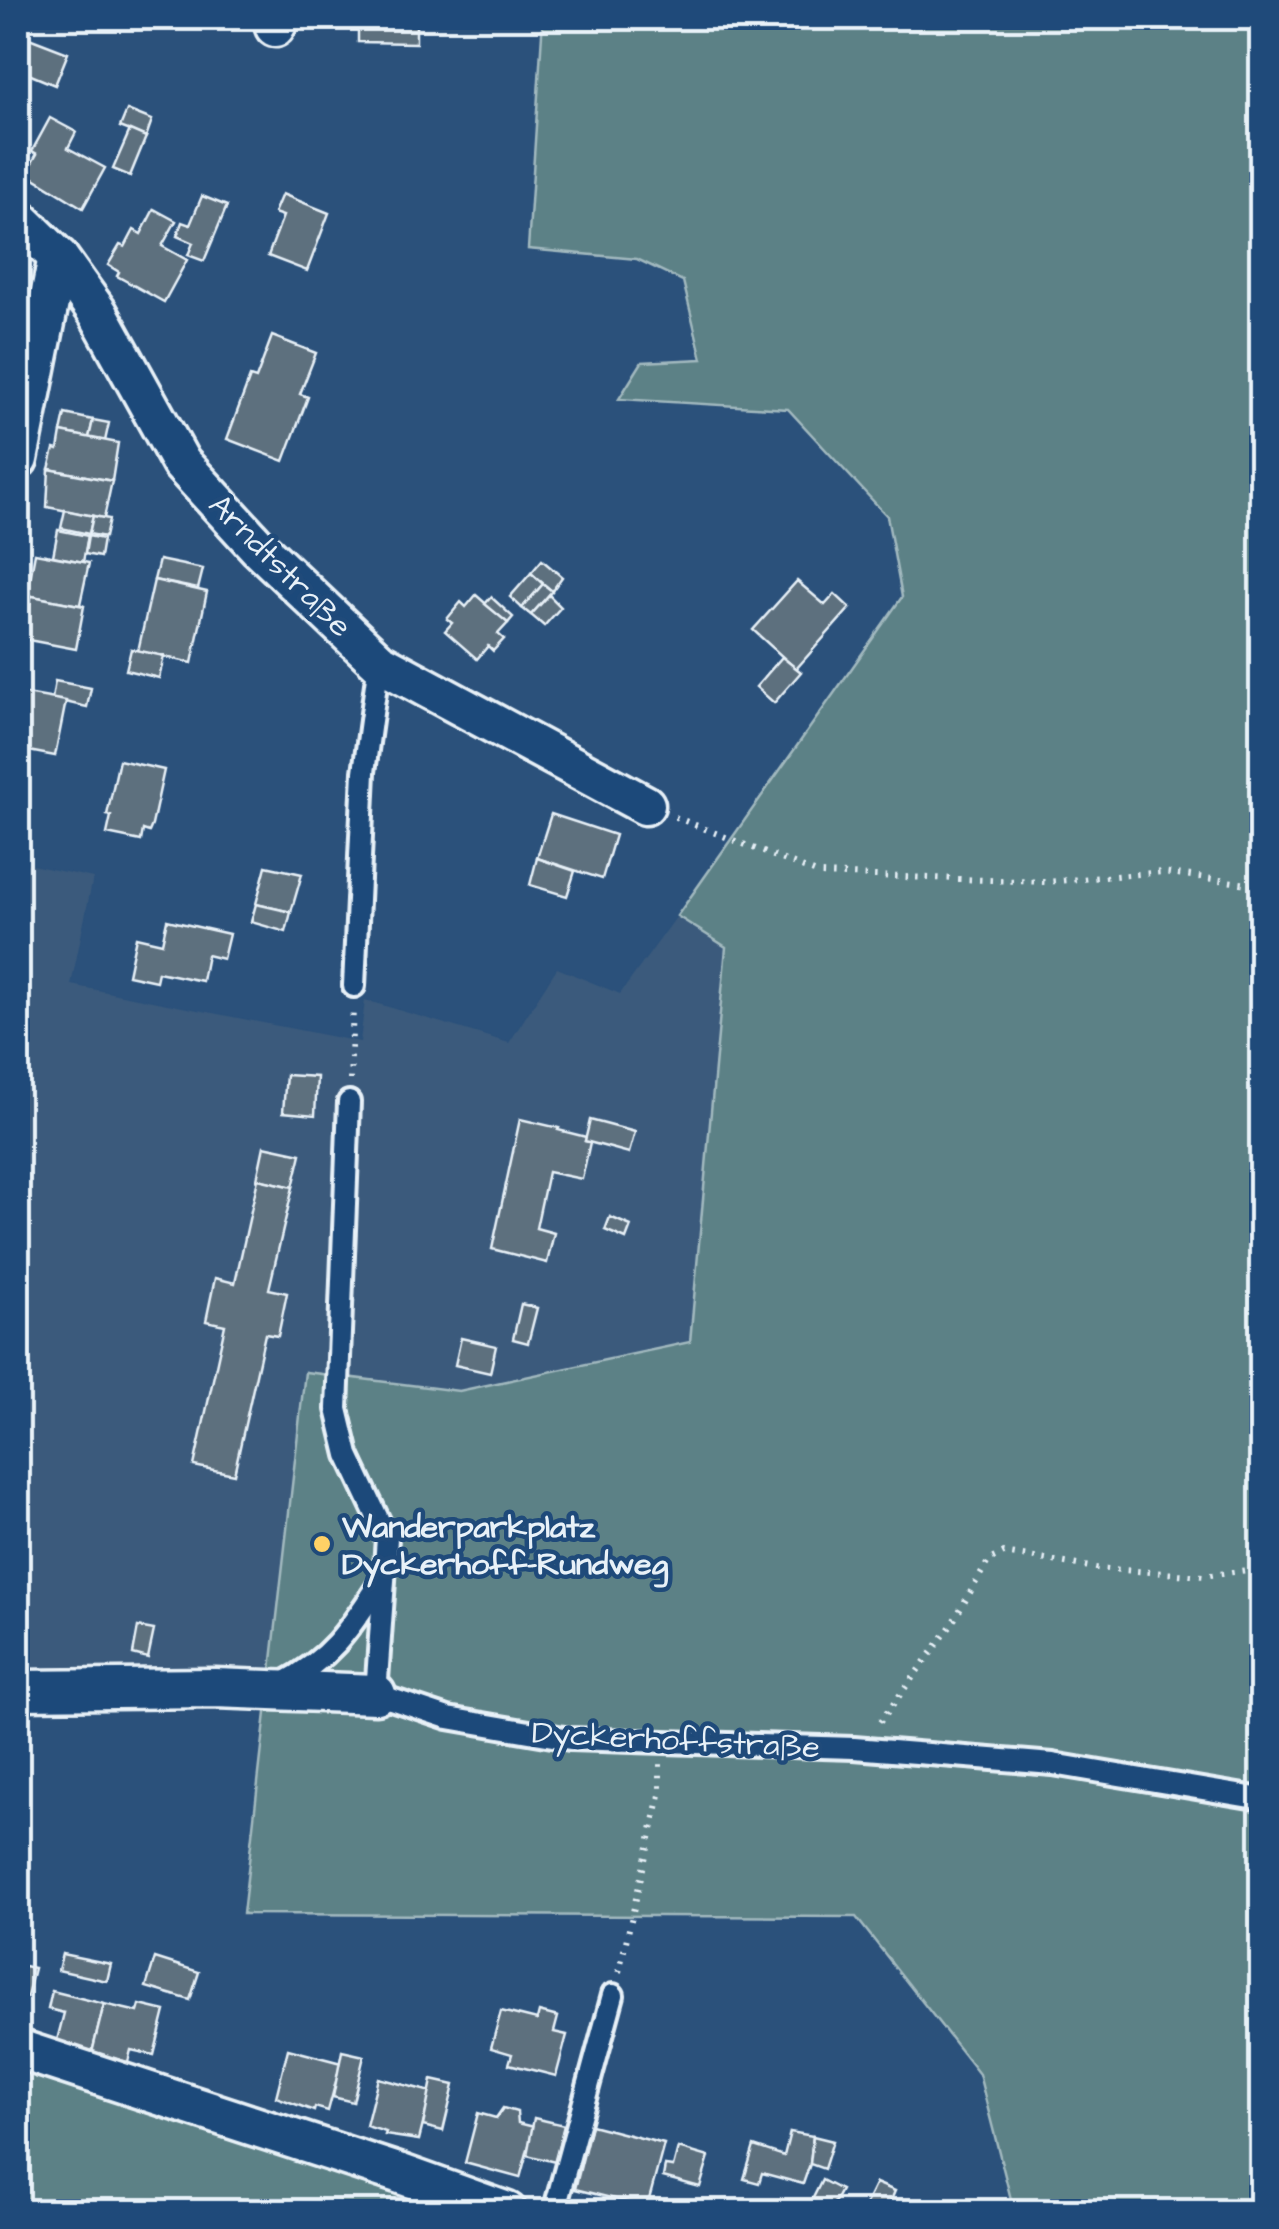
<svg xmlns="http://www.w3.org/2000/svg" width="1279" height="2229" viewBox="0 0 1279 2229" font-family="'Architects Daughter',sans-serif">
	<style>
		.built { fill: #3a5a7c }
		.green { fill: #5c8186; stroke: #a2b9bf; stroke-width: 2.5 }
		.building { fill: #5d6f7e; stroke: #e8f1f8; stroke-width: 2.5 }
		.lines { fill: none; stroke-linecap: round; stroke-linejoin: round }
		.service-casing { stroke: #e8f1f8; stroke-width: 28 }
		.minor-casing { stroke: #e8f1f8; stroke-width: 45 }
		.path { stroke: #e8f1f8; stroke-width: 6; stroke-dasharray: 2.5 8; stroke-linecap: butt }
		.service { stroke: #1f4a7a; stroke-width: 20 }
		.minor { stroke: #1f4a7a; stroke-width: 38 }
		.poi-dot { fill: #ffd166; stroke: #1f4a7a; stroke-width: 4 }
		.labels { text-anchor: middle; stroke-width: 9; stroke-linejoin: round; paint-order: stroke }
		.street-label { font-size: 32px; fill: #e8f1f8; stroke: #1f4a7a }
		.poi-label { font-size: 32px; font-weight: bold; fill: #e8f1f8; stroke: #1f4a7a; text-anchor: start }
	</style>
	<rect width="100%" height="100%" fill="#2b517b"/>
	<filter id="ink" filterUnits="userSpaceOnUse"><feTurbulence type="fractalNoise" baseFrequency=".01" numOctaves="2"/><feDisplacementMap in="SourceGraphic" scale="20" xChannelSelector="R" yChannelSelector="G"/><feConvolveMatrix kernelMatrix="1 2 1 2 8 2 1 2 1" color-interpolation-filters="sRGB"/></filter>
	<g filter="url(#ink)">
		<polygon class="built" points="18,862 93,878 71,985 360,1042 365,1000 509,1043 557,968 620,994 677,916 726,947 690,1342 459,1391 305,1373 268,1700 18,1708"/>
		<g class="green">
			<polygon points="543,18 1261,18 1261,2211 1014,2211 979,2074 856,1917 243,1914 305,1372 459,1391 690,1342 726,947 677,916 902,597 887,516 788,409 619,399 642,362 702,359 683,281 637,259 528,249"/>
			<polygon points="18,2065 455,2211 18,2211"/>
		</g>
		<g class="building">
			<polygon points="358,18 416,18 416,43 358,42"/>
			<polygon points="29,38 68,53 55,85 26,73 29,66 20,62"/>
			<polygon points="127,110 152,120 146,137 120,127"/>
			<polygon points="50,118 76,132 68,148 105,168 83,208 26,173 37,154 32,151"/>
			<polygon points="130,130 146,137 130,176 113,169"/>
			<polygon points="282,194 329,213 307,271 268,256 283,216 274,213"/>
			<polygon points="202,196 227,206 204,261 188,255 193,243 177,236 182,222 190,225"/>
			<polygon points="154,209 176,221 162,246 187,260 164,302 117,276 119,272 108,265 120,245 125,247 134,230 141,234"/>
			<polygon points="272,336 316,353 300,394 308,397 284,461 227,439 250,377 256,379"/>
			<polygon points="65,414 93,420 89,438 61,432"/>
			<polygon points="93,420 109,423 105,441 89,438"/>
			<polygon points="61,432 118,443 112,481 49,469 54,449 58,450"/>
			<polygon points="49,469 112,481 104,518 47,507"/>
			<polygon points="65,510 93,516 89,534 61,528"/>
			<polygon points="93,516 109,519 105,537 89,534"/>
			<polygon points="58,530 88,536 83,562 53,556"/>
			<polygon points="88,536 103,539 100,557 85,554"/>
			<polygon points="35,553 89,563 80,604 84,606 27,595"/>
			<polygon points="159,560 203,569 198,589 154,580"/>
			<polygon points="542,560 562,577 552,591 531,573"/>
			<polygon points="531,573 543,584 522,608 510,597"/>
			<polygon points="154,580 207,592 192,663 138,651"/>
			<polygon points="797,581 825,605 835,594 850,608 796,669 753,630"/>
			<polygon points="543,584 552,591 531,615 522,608"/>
			<polygon points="27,595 84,606 76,649 23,639 31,597"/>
			<polygon points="476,595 508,623 498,634 504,639 493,651 488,646 477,659 445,631 452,623 447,619 461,602 466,607"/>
			<polygon points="549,595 561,607 544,626 531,615"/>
			<polygon points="491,597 513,617 508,623 485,604"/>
			<polygon points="131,649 164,656 159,678 126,670"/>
			<polygon points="782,657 801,672 774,703 756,687"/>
			<polygon points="55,681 91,688 87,707 52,699"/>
			<polygon points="21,693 66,701 55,756 18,749"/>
			<polygon points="119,760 164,770 152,825 149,832 143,830 141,841 107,834 111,816 107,815"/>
			<polygon points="551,814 615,835 602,879 537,858"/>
			<polygon points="537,858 575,871 567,896 530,885"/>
			<polygon points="266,866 302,874 291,912 256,904"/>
			<polygon points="256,904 291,912 286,932 251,922"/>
			<polygon points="167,920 229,934 223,959 207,955 202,981 158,972 156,981 128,975 136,937 162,943"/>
			<polygon points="286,1075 317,1077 315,1115 283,1112"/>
			<polygon points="520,1119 559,1128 558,1130 586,1137 585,1141 590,1142 582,1179 548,1172 536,1228 554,1233 547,1263 492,1249"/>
			<polygon points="590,1120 635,1132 629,1153 585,1141"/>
			<polygon points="264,1146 301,1154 293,1187 257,1179"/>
			<polygon points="258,1179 293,1187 269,1289 287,1293 278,1336 265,1334 234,1474 194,1466 225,1325 206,1321 215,1278 235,1283"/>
			<polygon points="610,1217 631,1226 626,1239 605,1230"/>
			<polygon points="521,1304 537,1308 528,1343 513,1339"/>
			<polygon points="461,1338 496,1346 490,1373 455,1365"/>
			<polygon points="138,1627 154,1630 148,1658 133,1654"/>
			<polygon points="62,1954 111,1964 107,1981 58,1970"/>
			<polygon points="155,1958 199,1972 190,2000 146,1987"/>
			<polygon points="19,1965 34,1968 27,1997 18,1995"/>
			<polygon points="52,1991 104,2004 92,2053 56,2044 64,2013 48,2009"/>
			<polygon points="104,2004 138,2012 140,2005 165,2011 154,2055 131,2050 128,2062 92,2053"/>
			<polygon points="501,2011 537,2020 539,2012 558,2017 554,2032 567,2035 556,2076 509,2064 512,2054 491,2048"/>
			<polygon points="288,2049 341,2063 328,2111 315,2107 314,2111 276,2097"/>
			<polygon points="342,2051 364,2056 353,2102 333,2097"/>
			<polygon points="378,2078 431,2092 419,2140 385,2135 386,2132 366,2126"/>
			<polygon points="432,2080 454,2085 443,2131 423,2126"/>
			<polygon points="503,2108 517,2112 518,2123 534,2127 520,2178 465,2163 478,2113 496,2118"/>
			<polygon points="534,2118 564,2125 555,2162 527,2155"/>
			<polygon points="591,2125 664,2144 647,2207 575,2189"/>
			<polygon points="790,2132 813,2136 810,2164 803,2184 762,2173 759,2183 744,2179 754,2146 784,2156"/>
			<polygon points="813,2136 833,2141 824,2169 810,2164"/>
			<polygon points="678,2148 709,2157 700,2187 663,2177 665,2166 673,2167"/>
			<polygon points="822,2180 841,2190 832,2207 842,2212 806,2212"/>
			<polygon points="876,2183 895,2191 886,2212 862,2212"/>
		</g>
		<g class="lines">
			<defs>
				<g id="service">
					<polyline points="354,986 364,772 379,662"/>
					<polyline points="349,1102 337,1409 348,1455 387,1538 376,1694 448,1718 570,1739 854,1748 1053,1764 1262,1799"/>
					<path d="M282,1684C334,1657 352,1625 384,1577"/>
					<polyline points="554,2212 613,1995"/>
				</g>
				<g id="minor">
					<polyline points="275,27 280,18"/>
					<polyline points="18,218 58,257 98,313 181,463 259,548 379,662 645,805"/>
					<polyline points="18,459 58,257"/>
					<polyline points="18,1690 215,1688 376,1694"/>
					<polyline points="18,2049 398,2173 507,2212"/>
				</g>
			</defs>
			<use href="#service" class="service-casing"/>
			<use href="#minor" class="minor-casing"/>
			<g class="path">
				<polyline points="675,817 819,874 1045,882 1163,872 1262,886"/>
				<polyline points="350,1080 353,1008"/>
				<polyline points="880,1722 950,1627 989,1560 1004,1553 1096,1568 1204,1576 1262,1568"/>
				<polyline points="619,1972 660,1795 660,1764"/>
			</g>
			<use href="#service" class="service"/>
			<use href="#minor" class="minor"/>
		</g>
	</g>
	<circle class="poi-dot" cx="322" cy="1544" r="10"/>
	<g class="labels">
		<g class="street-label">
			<text transform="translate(281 565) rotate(45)" y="11">Arndtstraße</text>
			<text transform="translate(676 1739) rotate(3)" y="11">Dyckerhoffstraße</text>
		</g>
		<g class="poi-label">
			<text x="342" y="1537">Wanderparkplatz<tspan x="342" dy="37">Dyckerhoff-Rundweg</tspan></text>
		</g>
	</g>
	<rect width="1279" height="2229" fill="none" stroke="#1f4a7a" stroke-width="60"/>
	<rect x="30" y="30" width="1219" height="2169" fill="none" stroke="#e8f1f8" stroke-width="4" filter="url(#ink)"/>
</svg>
